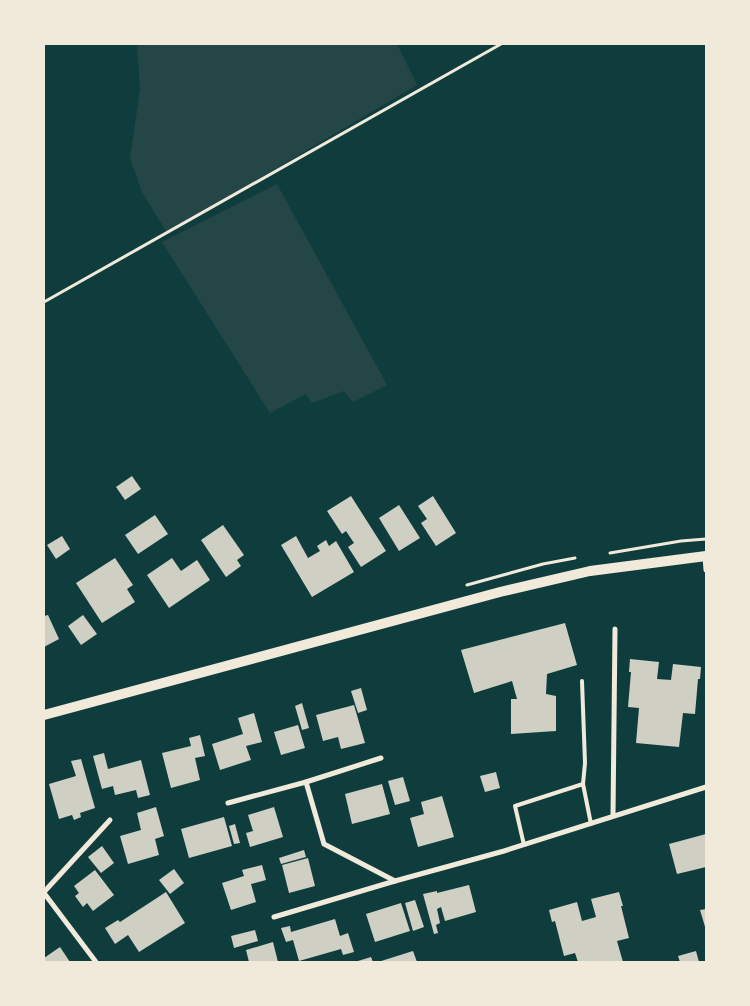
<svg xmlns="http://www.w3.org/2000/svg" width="750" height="1006" viewBox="0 0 750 1006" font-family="'Open Sans',sans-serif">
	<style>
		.green { fill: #244646 }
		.building { fill: #cfcfc3 }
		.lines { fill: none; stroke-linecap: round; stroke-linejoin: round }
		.path { stroke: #f1e9da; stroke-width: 3 }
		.service { stroke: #f1e9da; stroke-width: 4 }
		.minor { stroke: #f1e9da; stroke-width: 5 }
		.secondary { stroke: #f1e9da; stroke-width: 10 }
	</style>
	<rect width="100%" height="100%" fill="#0f3d3e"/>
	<g class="green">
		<polygon points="137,44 397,44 417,85 167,233 142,192 130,158 140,89"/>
		<polygon points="277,184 387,385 353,402 344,391 312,403 306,394 270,413 162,242"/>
	</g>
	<g class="building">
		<polygon points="132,476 141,489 125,500 116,487"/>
		<polygon points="351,496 386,551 361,567 348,547 354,543 346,531 342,534 327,511"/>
		<polygon points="433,496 456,533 436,546 421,523 427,519 418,506"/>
		<polygon points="399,505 420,538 399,551 379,518"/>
		<polygon points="155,515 168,534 138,554 125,535"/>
		<polygon points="223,525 244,555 237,560 241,566 226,577 201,540"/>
		<polygon points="62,536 70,549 56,559 47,545"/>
		<polygon points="296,536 308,558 320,551 317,546 326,540 329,546 336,541 354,572 312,597 281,545"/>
		<polygon points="115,558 133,585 127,589 135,602 102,623 76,583"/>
		<polygon points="172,558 181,571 197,560 210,580 169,608 147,575"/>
		<polygon points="48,615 59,639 44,647 44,616"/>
		<polygon points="83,615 97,634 81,645 68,626"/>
		<polygon points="565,623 577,665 547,674 546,694 556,696 556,731 511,734 511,699 517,699 512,681 474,693 461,650"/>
		<polygon points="630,659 659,662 657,679 671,680 673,664 701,667 700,679 698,679 695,714 683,713 679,747 636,743 639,708 628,707 631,672 629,672"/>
		<polygon points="361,688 367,710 358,713 351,691"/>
		<polygon points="302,703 309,728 302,730 295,706"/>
		<polygon points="354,705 365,743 341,749 338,737 323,741 316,715"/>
		<polygon points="254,713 262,742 246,746 251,760 220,770 212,744 243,734 238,718"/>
		<polygon points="298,725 305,748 281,755 274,732"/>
		<polygon points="200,735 205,756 195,758 200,780 171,788 162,753 191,746 189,738"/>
		<polygon points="104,753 108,769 141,760 150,795 138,798 136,790 115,795 113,786 102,789 93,756"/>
		<polygon points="81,759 95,808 80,813 81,817 74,820 72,815 59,819 49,784 76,776 71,761"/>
		<polygon points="496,772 500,788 485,792 480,776"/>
		<polygon points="403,777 410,801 395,805 388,781"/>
		<polygon points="382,784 390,814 352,824 345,794"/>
		<polygon points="442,796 454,837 418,847 410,818 424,814 421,802"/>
		<polygon points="156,807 164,836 155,839 159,855 128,864 120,836 141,830 137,813"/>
		<polygon points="274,807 283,837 250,847 246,833 253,831 248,815"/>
		<polygon points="224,817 232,846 189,858 181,829"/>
		<polygon points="235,824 240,843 234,844 229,826"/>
		<polygon points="706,834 706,867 677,874 669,844"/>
		<polygon points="102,846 114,863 101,873 88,857"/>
		<polygon points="304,850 306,857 281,864 279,858"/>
		<polygon points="308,858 315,886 289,893 282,865"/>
		<polygon points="262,865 266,880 251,884 256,902 231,910 222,883 244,876 242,870"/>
		<polygon points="174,869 184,883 170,894 159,880"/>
		<polygon points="95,870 114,895 93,911 87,903 83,907 75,896 79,893 74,886"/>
		<polygon points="469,885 476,912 445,921 441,907 437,909 440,923 436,925 438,933 434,934 423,894 437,891 437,893"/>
		<polygon points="166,892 185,923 139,952 128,935 115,944 105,928 118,920 120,922"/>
		<polygon points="619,892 623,906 621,906 629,938 617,941 623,962 578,962 575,953 564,956 555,921 552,922 549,910 577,902 582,921 596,917 591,899"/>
		<polygon points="415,900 424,927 413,931 405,903"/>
		<polygon points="401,903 410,931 375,942 366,914"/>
		<polygon points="706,909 706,930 700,910"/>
		<polygon points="335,919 340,936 348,933 354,952 343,955 341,949 299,961 293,940 286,942 281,928 290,926 291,932"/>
		<polygon points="255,930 258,941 234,948 231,936"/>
		<polygon points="273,942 278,962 249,962 246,950"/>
		<polygon points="60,947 70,962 44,962 44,958"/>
		<polygon points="413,951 417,962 378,962"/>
		<polygon points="696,951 699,962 680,962 678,956"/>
		<polygon points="371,957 373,962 359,962 358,961"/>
	</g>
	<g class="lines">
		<g class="path">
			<polyline points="44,302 501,44"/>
			<polyline points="610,553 681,541 706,539"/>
			<polyline points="467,585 543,564 575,558"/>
		</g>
		<g class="service">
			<polyline points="582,681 585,763 583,784"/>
			<polyline points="524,845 515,806 583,784 591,824"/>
		</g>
		<g class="minor">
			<polyline points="705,556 706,570"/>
			<polyline points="306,782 324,844 395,881 504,851 706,787"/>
			<polyline points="228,803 306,782 381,758"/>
			<polyline points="613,816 615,629"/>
			<polyline points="44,892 110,820"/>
			<polyline points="44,893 96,962"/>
			<polyline points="274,917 395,881"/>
		</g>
		<polyline class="secondary" points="44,715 500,592 590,571 706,556"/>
	</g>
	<rect width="750" height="1006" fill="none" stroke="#f1e9da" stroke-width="90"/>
</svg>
